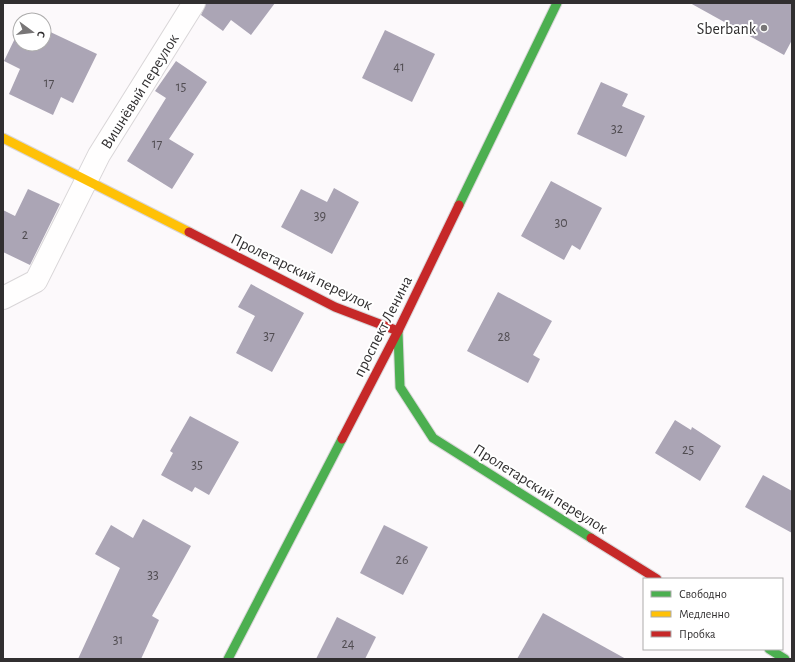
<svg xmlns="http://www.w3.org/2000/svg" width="795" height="662" viewBox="0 0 795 662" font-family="'Alegreya Sans',sans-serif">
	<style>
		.building { fill: #aba5b5 }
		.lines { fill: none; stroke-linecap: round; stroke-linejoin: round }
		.street-casing { stroke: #d9d6d8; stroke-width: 24 }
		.fast-casing { stroke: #d9d6d8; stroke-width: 11 }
		.slow-casing { stroke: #d9d6d8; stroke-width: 11 }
		.jam-casing { stroke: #d9d6d8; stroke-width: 11 }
		.street { stroke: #fffefe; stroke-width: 22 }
		.fast { stroke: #4caf50; stroke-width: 9 }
		.slow { stroke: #ffc107; stroke-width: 9 }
		.jam { stroke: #c62828; stroke-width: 9 }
		.poi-dot { fill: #787677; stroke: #fff; stroke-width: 1.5 }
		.labels { text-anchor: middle; stroke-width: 4; stroke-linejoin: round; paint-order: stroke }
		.number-label { font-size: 14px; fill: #504c51 }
		.poi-label { font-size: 16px; fill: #312f30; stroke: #fff; text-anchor: end }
		.street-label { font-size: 16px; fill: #312f30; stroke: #fff }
	</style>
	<rect width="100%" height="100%" fill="#fcf9fb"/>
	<g class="building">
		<polygon points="206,3 275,3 251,35 231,20 223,31 201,15"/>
		<polygon points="690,3 792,3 792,40 784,55"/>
		<polygon points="20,28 20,44 44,44 44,29 97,54 73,103 61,97 53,115 9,94 20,69 4,61"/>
		<polygon points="385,30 435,54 412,102 362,78"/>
		<polygon points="176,61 207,82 169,139 194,154 172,189 127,161 166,98 155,91"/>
		<polygon points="601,82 628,94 622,106 645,116 626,157 577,134"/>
		<polygon points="551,181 602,208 580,250 572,245 564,260 521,236"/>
		<polygon points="334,188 359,202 332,254 281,227 301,189 327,202"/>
		<polygon points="28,189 60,204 30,265 3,252 3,210 15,216"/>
		<polygon points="251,284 304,313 272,372 236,353 255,316 238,307"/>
		<polygon points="498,292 552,321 533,355 540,359 528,383 467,351"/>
		<polygon points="190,416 239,442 209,495 195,487 192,492 161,475 173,453 170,451"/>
		<polygon points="675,420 691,430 692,427 721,446 700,481 655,453"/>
		<polygon points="763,475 792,491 792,533 745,507"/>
		<polygon points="143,519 191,546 152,616 159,620 141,659 78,659 120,568 95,554 111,525 133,538"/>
		<polygon points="384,525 428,547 403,595 360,573"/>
		<polygon points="543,613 626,659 517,659"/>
		<polygon points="337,617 376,637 365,659 316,659"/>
	</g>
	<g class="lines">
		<defs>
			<polyline id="street" points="3,298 36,281 99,155 194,3"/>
			<g id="fast">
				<polyline points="459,205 557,3"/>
				<polyline points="398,332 400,387 433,438 591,538"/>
				<polyline points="769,649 785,659"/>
				<polyline points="228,659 342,439"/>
			</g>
			<polyline id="slow" points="3,138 189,232"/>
			<g id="jam">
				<polyline points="189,232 335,307 398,331"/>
				<polyline points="342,439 398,331 459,205"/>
				<polyline points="591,538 657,579"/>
			</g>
		</defs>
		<use href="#street" class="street-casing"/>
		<use href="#fast" class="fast-casing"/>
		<use href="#slow" class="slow-casing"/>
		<use href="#jam" class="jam-casing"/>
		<use href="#street" class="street"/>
		<use href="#fast" class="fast"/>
		<use href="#slow" class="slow"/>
		<use href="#jam" class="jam"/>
	</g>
	<circle class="poi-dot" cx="764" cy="28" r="4"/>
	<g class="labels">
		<g class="number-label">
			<text x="399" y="71">41</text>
			<text x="49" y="87">17</text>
			<text x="181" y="91">15</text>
			<text x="617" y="133">32</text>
			<text x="157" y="148">17</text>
			<text x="320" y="220">39</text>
			<text x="561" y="227">30</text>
			<text x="25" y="239">2</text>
			<text x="269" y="340">37</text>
			<text x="504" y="341">28</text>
			<text x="688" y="454">25</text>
			<text x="197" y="469">35</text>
			<text x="402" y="564">26</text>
			<text x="153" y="579">33</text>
			<text x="118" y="644">31</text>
			<text x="348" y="648">24</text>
		</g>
		<g class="poi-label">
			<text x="756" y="34">Sberbank</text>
		</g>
		<g class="street-label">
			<text transform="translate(139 91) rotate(-58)" y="6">Вишнёвый переулок</text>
			<text transform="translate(302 271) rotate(26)" y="6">Пролетарский переулок</text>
			<text transform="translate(382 326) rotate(-63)" y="6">проспект Ленина</text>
			<text transform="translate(541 488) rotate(32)" y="6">Пролетарский переулок</text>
		</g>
	</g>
	<rect width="795" height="662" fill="none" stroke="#312f30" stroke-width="8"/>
	<rect x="643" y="578" width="140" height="72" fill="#ffffff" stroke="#adacac"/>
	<rect x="651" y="591" width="20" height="6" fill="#4caf50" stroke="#adacac"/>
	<text x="679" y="598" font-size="12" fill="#312f30">Свободно</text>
	<rect x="651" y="611" width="20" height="6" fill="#ffc107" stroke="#adacac"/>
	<text x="679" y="618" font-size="12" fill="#312f30">Медленно</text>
	<rect x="651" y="631" width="20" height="6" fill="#c62828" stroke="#adacac"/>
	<text x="679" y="638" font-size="12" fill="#312f30">Пробка</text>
	<g transform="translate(32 32) rotate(105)"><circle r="19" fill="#ffffff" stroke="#adacac"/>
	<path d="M0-3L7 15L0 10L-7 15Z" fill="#787677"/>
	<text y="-6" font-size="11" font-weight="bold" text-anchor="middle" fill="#312f30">С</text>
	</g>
</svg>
